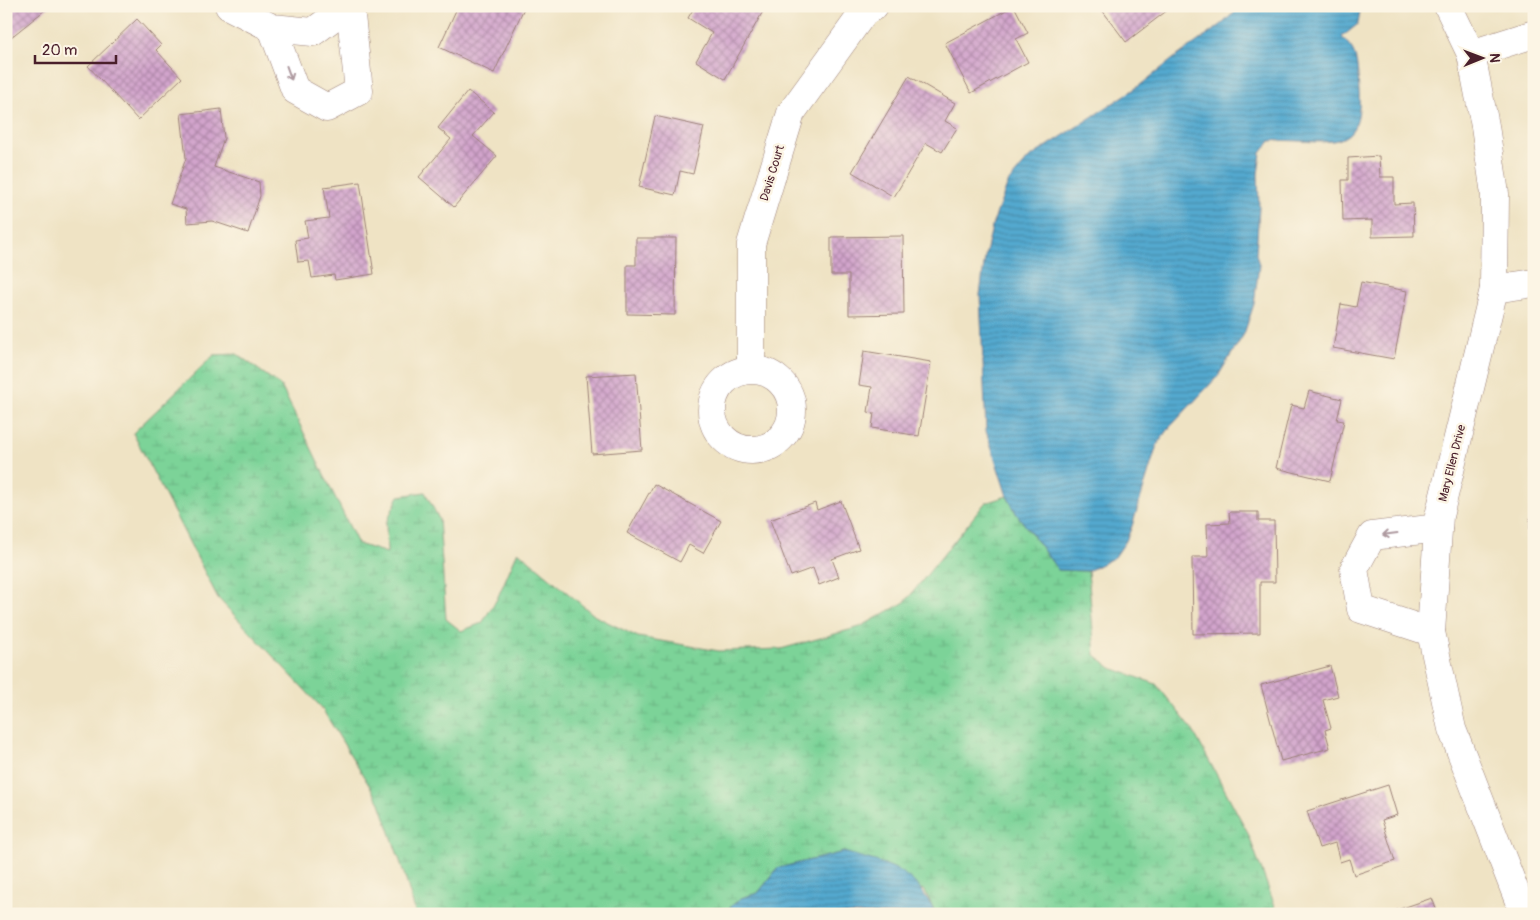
<svg xmlns="http://www.w3.org/2000/svg" width="1540" height="920" viewBox="0 0 1540 920" font-family="Pangolin,sans-serif">
	<style>
		.wetland { fill: url(#wetland-marsh); stroke: #627962 }
		.water { fill: url(#water-rules); stroke: #4e647d }
		.building { fill: url(#building-cross-hatch) }
		.lines { fill: none; stroke-linecap: round; stroke-linejoin: round }
		.street-casing { stroke: #9c8178; stroke-width: 29 }
		.street { stroke: #fff; stroke-width: 28 }
		.oneway { stroke: #ae9aa0 }
		.labels { text-anchor: middle; stroke-width: 5; stroke-linejoin: round; paint-order: stroke }
		.street-label { font-size: 12px; fill: #4a1f2b; stroke: #fcf5e5 }
	</style>
	<defs>
		<pattern id="wetland-marsh" width="20" height="14" patternUnits="userSpaceOnUse" patternTransform="scale(1.25)"><rect width="20" height="14" fill="#7bd398"/><path d="M1 5h8M5 5V1M11 12h8M15 12V8" fill="none" stroke="#6cb583"/></pattern>
		<pattern id="water-rules" width="6" height="5" patternUnits="userSpaceOnUse" patternTransform="scale(1.25)"><rect width="6" height="5" fill="#53a9cf"/><path d="M0 2.5h6" fill="none" stroke="#4789a8"/></pattern>
		<pattern id="building-cross-hatch" width="8" height="8" patternUnits="userSpaceOnUse" patternTransform="scale(1.25)"><rect width="8" height="8" fill="#d2a4cc"/><path d="M0 0l8 8M0 8l8-8" fill="none" stroke="#ac85a6"/></pattern>
	</defs>
	<rect width="100%" height="100%" fill="#fcf5e5"/>
	<filter id="ink" filterUnits="userSpaceOnUse"><feTurbulence type="fractalNoise" baseFrequency=".02" numOctaves="2"/><feDisplacementMap in="SourceGraphic" scale="10" xChannelSelector="R" yChannelSelector="G"/><feConvolveMatrix kernelMatrix="1 2 1 2 8 2 1 2 1" color-interpolation-filters="sRGB"/></filter>
	<filter id="wash" filterUnits="userSpaceOnUse"><feTurbulence type="fractalNoise" baseFrequency=".0096" numOctaves="4" result="noise"/><feDisplacementMap in="SourceGraphic" scale="20" xChannelSelector="R" yChannelSelector="G"/><feGaussianBlur stdDeviation="1.12" result="paint"/><feColorMatrix in="noise" values="0 0 0 0 0 0 0 0 0 0 0 0 0 0 0 0 0 1.4 0 .05"/><feComposite in="paint" operator="in"/></filter>
	<g filter="url(#wash)">
		<rect width="100%" height="100%" fill="#efe3c4"/>
		<polygon class="wetland" points="237,354 281,386 358,544 387,553 386,523 399,496 425,492 439,519 446,619 461,631 482,623 497,599 518,551 595,616 638,637 719,651 781,649 860,627 905,602 985,503 1007,496 1016,513 1058,570 1088,571 1095,655 1111,668 1156,684 1192,729 1247,831 1278,914 936,914 925,891 844,852 778,868 758,893 741,898 722,914 416,914 403,870 380,803 321,707 218,598 133,433 214,355"/>
		<g class="water">
			<path d="M1241,6H1361L1358,24L1342,37C1345,41 1349,44 1352,49C1358,58 1358,79 1359,91C1364,161 1317,137 1270,141L1261,153L1258,174L1259,208L1256,254L1259,265L1254,304L1244,334L1218,376L1170,427L1157,445L1132,526L1126,541L1115,557L1088,571L1058,570L1016,513L1007,496L986,431L980,295L985,257L993,223L1008,183L1029,158L1139,86L1173,59L1222,24Z"/>
			<path d="M844,852C891,866 912,867 936,914H722L741,898L758,893L778,868Z"/>
		</g>
		<g id="blocks">
			<g class="building">
				<polygon points="6,6 50,6 10,38 6,33"/>
				<polygon points="458,6 525,6 494,73 439,47"/>
				<polygon points="695,6 766,6 725,79 696,61 712,33 688,18"/>
				<polygon points="1014,6 1028,33 1016,39 1028,62 971,93 945,43"/>
				<polygon points="1099,6 1173,6 1126,42"/>
				<polygon points="137,19 161,45 156,50 182,78 138,120 88,66"/>
				<polygon points="909,76 955,103 945,121 957,128 942,152 926,143 894,197 852,172"/>
				<polygon points="468,91 494,112 473,136 497,156 454,207 419,177 451,139 438,128"/>
				<polygon points="221,109 224,138 214,167 259,182 260,196 248,233 212,221 187,223 186,209 170,204 186,158 181,114"/>
				<polygon points="655,116 704,127 693,174 680,171 675,195 639,187"/>
				<polygon points="1379,156 1380,177 1394,177 1394,204 1413,203 1414,236 1372,237 1372,220 1343,221 1342,180 1348,180 1348,158"/>
				<polygon points="360,182 374,274 335,280 334,275 312,278 309,261 298,262 295,240 308,238 305,221 329,218 324,187"/>
				<polygon points="903,236 904,314 849,315 849,275 831,275 831,237"/>
				<polygon points="636,238 676,238 675,315 627,314 627,265 636,265"/>
				<polygon points="1361,282 1407,291 1394,359 1333,348 1341,304 1356,307"/>
				<polygon points="864,351 931,362 919,436 872,428 874,413 868,412 872,387 859,385"/>
				<polygon points="636,373 642,450 592,454 586,376"/>
				<polygon points="1309,391 1342,399 1337,420 1344,421 1330,481 1276,468 1291,405 1304,408"/>
				<polygon points="654,484 721,521 703,553 689,545 680,562 627,533"/>
				<polygon points="841,501 859,549 832,559 839,577 819,585 813,568 791,576 770,520 815,503 817,510"/>
				<polygon points="1229,512 1258,512 1258,521 1274,521 1275,582 1260,582 1260,633 1193,634 1192,557 1208,557 1207,524 1230,523"/>
				<polygon points="1530,518 1534,518 1534,549 1529,549"/>
				<polygon points="1330,666 1338,696 1323,700 1331,728 1325,730 1330,748 1281,761 1261,685"/>
				<polygon points="1388,785 1397,815 1382,820 1395,861 1354,875 1349,859 1340,862 1335,843 1319,848 1307,811"/>
				<polygon points="1432,898 1438,914 1388,914 1388,913"/>
			</g>
		</g>
	</g>
	<g filter="url(#ink)">
		<use href="#blocks" fill-opacity="0" stroke="#9c8178" stroke-width="1"/>
		<g class="lines">
			<defs>
				<g id="street">
					<polyline points="229,6 272,28 313,32 348,6"/>
					<polyline points="1448,6 1471,54 1485,126 1495,194 1494,289 1439,516 1431,632 1452,729 1524,914"/>
					<polyline points="272,28 295,90 327,108 359,91 350,6"/>
					<polyline points="1471,54 1534,34"/>
					<polyline points="1494,289 1534,283"/>
					<polyline points="751,369 751,244 791,113 864,12 874,6"/>
					<circle cx="752" cy="410" r="40"/>
					<polyline points="1431,632 1361,609 1354,569 1372,536 1438,528"/>
				</g>
			</defs>
			<use href="#street" class="street-casing"/>
			<use href="#street" class="street"/>
		</g>
		<defs><path id="oneway-shaft" d="M-6 0H5M1.5-3L5.5 0L1.5 3" fill="none" stroke-width="1.6" stroke-linecap="round" stroke-linejoin="round" transform="scale(1.25)"/></defs>
		<g class="oneway">
			<use href="#oneway-shaft" transform="translate(289 73) rotate(70)"/>
			<use href="#oneway-shaft" transform="translate(1390 534) rotate(173)"/>
		</g>
	</g>
	<g class="labels">
		<g class="street-label">
			<text transform="translate(772 173) rotate(-73)" y="4">Davis Court</text>
			<text transform="translate(1452 463) rotate(-76)" y="4">Mary Ellen Drive</text>
		</g>
	</g>
	<rect width="1540" height="920" fill="none" stroke="#fcf5e5" stroke-width="25"/>
	<g transform="translate(1482 58) rotate(89)" stroke="#fcf5e5" stroke-width="4" paint-order="stroke">
	<path d="M0-4L9 19L0 12L-9 19Z" fill="#4a1f2b"/>
	<text y="-8" font-size="14" font-weight="bold" text-anchor="middle" fill="#4a1f2b">N</text>
	</g>
	<path d="M35 55v8h81v-8" fill="none" stroke="#4a1f2b" stroke-width="2.5"/>
	<text x="42" y="55" font-size="15" fill="#4a1f2b" stroke="#fcf5e5" stroke-width="4" paint-order="stroke">20 m</text>
</svg>
